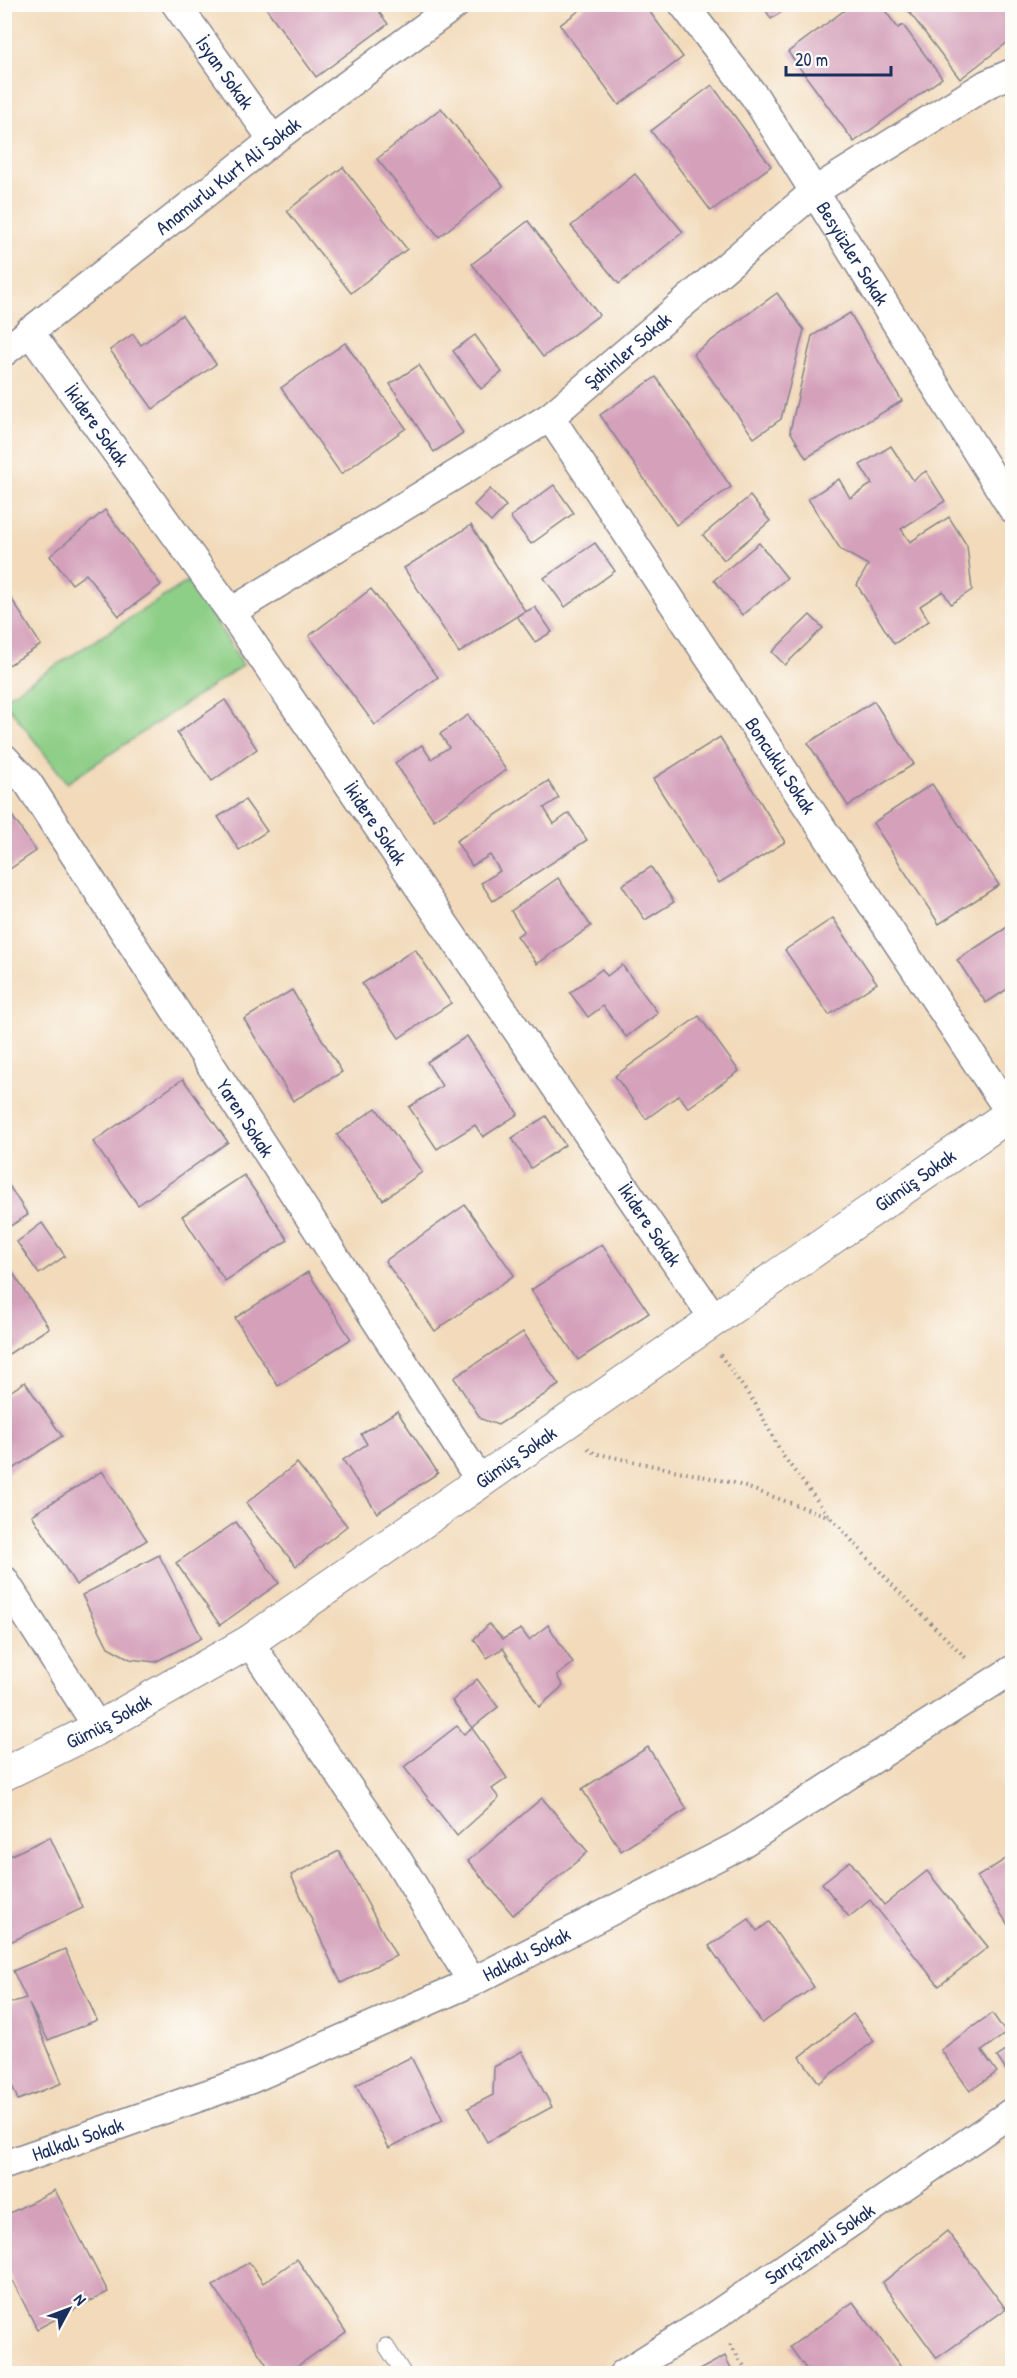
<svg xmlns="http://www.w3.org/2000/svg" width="1017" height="2378" viewBox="0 0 1017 2378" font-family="'Patrick Hand',sans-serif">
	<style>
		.green { fill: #8ecf87; stroke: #547f72; stroke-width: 1.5 }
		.building { fill: #d4a0ba }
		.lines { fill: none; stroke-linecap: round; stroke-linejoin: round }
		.lane-casing { stroke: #86848c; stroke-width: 17 }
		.street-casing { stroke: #86848c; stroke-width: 31 }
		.secondary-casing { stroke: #86848c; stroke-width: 35 }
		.path { stroke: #86848c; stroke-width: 4; stroke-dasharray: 1.5 4.5; stroke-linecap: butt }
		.lane { stroke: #fff; stroke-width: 15 }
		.street { stroke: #fff; stroke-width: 28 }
		.secondary { stroke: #fff; stroke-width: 33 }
		.labels { text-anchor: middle; stroke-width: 6; stroke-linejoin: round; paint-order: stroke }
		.street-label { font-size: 20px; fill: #1b2f5e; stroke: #fdfcf7 }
	</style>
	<rect width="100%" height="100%" fill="#fdfcf7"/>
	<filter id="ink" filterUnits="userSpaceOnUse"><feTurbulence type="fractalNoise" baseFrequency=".0167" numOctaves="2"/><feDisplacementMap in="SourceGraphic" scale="12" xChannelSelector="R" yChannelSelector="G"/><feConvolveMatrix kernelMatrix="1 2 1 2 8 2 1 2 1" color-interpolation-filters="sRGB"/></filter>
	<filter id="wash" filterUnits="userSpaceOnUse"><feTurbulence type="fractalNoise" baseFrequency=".008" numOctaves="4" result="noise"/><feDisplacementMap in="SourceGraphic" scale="24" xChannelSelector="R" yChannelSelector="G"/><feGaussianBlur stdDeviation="1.35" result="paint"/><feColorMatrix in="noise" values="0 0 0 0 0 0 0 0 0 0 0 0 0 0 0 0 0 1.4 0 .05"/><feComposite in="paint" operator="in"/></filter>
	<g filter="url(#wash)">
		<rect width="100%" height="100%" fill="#f2daba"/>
		<polygon class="green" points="190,580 243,665 67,783 5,702 5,698"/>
		<g id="blocks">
			<g class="building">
				<polygon points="263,4 373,4 388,24 316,77"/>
				<polygon points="588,4 644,4 683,57 619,105 560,25"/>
				<polygon points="762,4 794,4 771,19"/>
				<polygon points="853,4 880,4 898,28 903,25 942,78 854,142 788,52"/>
				<polygon points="903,4 1012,4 1012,39 960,79"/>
				<polygon points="712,85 771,166 711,211 651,131"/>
				<polygon points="441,108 503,186 439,237 377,159"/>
				<polygon points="343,167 407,249 351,293 287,211"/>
				<polygon points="635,174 683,232 619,284 571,226"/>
				<polygon points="528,221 599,315 543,357 472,264"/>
				<polygon points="777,293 804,330 781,419 754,438 693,354"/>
				<polygon points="850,313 902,401 806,458 790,431 812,336"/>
				<polygon points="182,315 216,364 153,409 110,350 133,334 141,345"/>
				<polygon points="475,335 502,372 481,389 453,351"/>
				<polygon points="345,343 406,428 341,474 281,388"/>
				<polygon points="419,365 463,433 434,452 390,384"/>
				<polygon points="656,377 731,487 676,525 600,415"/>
				<polygon points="891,446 913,480 926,471 945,501 901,529 910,542 949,517 967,546 972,590 951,604 943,591 920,606 929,621 894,644 857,585 868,565 841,550 808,499 839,479 850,498 872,484 860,465"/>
				<polygon points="554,485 574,513 531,544 510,517"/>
				<polygon points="490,489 506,506 491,522 474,505"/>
				<polygon points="750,496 770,521 724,560 703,535"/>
				<polygon points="105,510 161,585 119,616 86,574 72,584 50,556"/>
				<polygon points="471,525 525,611 517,616 535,607 552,632 535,642 517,616 459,653 404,568"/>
				<polygon points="595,543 615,571 565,607 544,578"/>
				<polygon points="759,543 787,578 742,615 714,580"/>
				<polygon points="4,587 41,645 4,668"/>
				<polygon points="371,589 438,677 375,725 309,636"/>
				<polygon points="810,615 823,628 785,665 772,652"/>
				<polygon points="225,700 257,749 212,781 177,733"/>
				<polygon points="874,701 914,764 848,806 808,743"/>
				<polygon points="468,715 506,770 434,820 395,763 422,745 431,759 449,747 440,734"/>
				<polygon points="720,737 785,842 719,883 653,779"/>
				<polygon points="548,781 559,798 544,808 554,824 569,813 587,840 493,901 481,883 500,871 490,855 472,866 456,841"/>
				<polygon points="932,784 999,885 939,924 873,823"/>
				<polygon points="245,800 267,831 239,850 218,817"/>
				<polygon points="4,804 36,851 4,873"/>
				<polygon points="651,867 674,902 645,920 622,885"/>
				<polygon points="558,878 591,926 537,964 517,936 524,931 511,911"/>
				<polygon points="833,918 877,983 829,1015 785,950"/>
				<polygon points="1012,924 1012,986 986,1003 957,960"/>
				<polygon points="415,949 451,1003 399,1038 362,984"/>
				<polygon points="622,965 658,1013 626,1037 603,1006 588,1017 570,993 602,969 607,976"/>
				<polygon points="292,990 342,1072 293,1101 244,1019"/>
				<polygon points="699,1016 739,1071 688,1108 679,1095 646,1119 615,1076"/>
				<polygon points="467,1036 518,1114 483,1137 475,1125 437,1149 409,1107 442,1086 427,1062"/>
				<polygon points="183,1079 228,1142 138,1205 93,1142"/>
				<polygon points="376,1108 422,1172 383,1200 337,1135"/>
				<polygon points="546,1116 565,1145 531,1168 512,1138"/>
				<polygon points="244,1175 288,1240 225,1281 182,1216"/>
				<polygon points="4,1178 28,1215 4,1230"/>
				<polygon points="465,1205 514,1275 435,1331 385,1261"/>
				<polygon points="42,1223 65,1256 39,1274 17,1242"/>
				<polygon points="602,1244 649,1313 578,1360 531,1290"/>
				<polygon points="9,1267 49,1328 4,1357 4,1269"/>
				<polygon points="308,1272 351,1339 278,1386 235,1318"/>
				<polygon points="523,1332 559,1385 498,1425 481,1419 454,1378"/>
				<polygon points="25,1382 62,1436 4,1475 4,1396"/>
				<polygon points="397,1411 438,1473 377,1513 343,1460 367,1444 361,1434"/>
				<polygon points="297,1463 347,1526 296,1566 246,1503"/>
				<polygon points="102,1471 147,1540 76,1585 32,1515"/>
				<polygon points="236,1522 279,1583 220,1625 176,1563"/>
				<polygon points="159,1555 202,1638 155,1662 130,1659 108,1647 82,1595"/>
				<polygon points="489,1624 503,1639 521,1629 529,1640 548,1625 573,1663 557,1676 563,1686 539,1707 503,1648 487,1658 474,1639"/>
				<polygon points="477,1679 498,1707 472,1728 452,1701"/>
				<polygon points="457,1726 464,1734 472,1728 507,1778 492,1789 499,1798 457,1836 404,1767"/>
				<polygon points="648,1747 687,1809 621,1851 582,1789"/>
				<polygon points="542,1798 588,1852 513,1915 468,1861"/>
				<polygon points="50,1837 83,1908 8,1943 5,1936 5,1858"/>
				<polygon points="339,1851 396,1956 341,1983 291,1875"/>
				<polygon points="1012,1855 1012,1931 977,1877"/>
				<polygon points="850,1861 884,1905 927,1871 988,1947 939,1986 870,1900 849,1917 822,1883"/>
				<polygon points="749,1919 757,1931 769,1922 814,1987 762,2023 709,1946"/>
				<polygon points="65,1949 97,2020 48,2040 29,2004 62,2083 18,2100 4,2065 4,2005 26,1998 13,1971"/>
				<polygon points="992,2013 1006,2033 982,2051 997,2072 970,2091 941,2050"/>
				<polygon points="853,2014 874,2041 819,2083 800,2057"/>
				<polygon points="1012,2047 1012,2079 997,2057"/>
				<polygon points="522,2051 552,2107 487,2142 468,2108 493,2095 494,2067"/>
				<polygon points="411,2057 443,2120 389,2148 356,2085"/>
				<polygon points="55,2190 108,2292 37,2329 4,2264 4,2216"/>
				<polygon points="947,2231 1006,2309 937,2358 882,2283"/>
				<polygon points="297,2259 346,2332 286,2374 273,2374 213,2286 249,2262 263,2283"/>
				<polygon points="853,2302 906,2374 810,2374 790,2347"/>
				<polygon points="725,2356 734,2374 692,2374"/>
			</g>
		</g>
	</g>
	<g filter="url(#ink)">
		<use href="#blocks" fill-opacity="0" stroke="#86848c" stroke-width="1.5"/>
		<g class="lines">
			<defs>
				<polyline id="lane" points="386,2346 404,2374"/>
				<g id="street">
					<path id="s1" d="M176,4L273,140"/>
					<path id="s2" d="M683,4L755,97L1012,508"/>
					<path id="s3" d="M29,331L231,612L715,1320"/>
					<path id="s4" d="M4,352L273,140L456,4"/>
					<path id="s5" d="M550,417L1011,1114"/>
					<path id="s6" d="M231,612L550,417L815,191L987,84L1012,73"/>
					<path id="s7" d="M4,758L28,783L481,1482"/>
					<polyline points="4,1580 98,1728"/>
					<polyline points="249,1642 396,1857 472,1982"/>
					<path id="s8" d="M4,2165L251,2079L472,1982L738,1846L1012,1670"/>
					<path id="s9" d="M623,2374L713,2317L1012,2112"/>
				</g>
				<g id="secondary">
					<path id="s10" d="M4,1774L98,1728L249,1642L1012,1113"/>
				</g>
			</defs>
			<use href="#lane" class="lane-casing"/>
			<use href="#street" class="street-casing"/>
			<use href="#secondary" class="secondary-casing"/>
			<g class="path">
				<polyline points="4,297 11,306"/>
				<polyline points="720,1355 756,1405 783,1456 825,1511 896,1589 968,1660"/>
				<polyline points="588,1448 594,1453 734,1483 830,1517"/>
				<polyline points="730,2344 749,2374"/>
			</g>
			<use href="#lane" class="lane"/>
			<use href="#street" class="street"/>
			<use href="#secondary" class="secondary"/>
		</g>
	</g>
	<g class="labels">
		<g class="street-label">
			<text dy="7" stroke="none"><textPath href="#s1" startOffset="84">İsyan Sokak</textPath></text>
			<text dy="7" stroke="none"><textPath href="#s4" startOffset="285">Anamurlu Kurt Ali Sokak</textPath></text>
			<text dy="7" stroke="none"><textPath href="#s2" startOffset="302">Besyüzler Sokak</textPath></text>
			<text dy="7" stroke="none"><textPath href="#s6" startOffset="476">Şahinler Sokak</textPath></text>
			<text dy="7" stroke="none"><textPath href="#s3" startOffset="116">İkidere Sokak</textPath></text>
			<text dy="7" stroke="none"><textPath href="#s5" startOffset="418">Boncuklu Sokak</textPath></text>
			<text dy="7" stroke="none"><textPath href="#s3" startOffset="602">İkidere Sokak</textPath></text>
			<text dy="7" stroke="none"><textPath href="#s7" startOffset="434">Yaren Sokak</textPath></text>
			<text dy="7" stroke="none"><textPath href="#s10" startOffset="1089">Gümüş Sokak</textPath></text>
			<text dy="7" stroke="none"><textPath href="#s3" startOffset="1088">İkidere Sokak</textPath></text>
			<text dy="7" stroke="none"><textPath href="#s10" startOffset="603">Gümüş Sokak</textPath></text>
			<text dy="7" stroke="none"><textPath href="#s10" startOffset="117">Gümüş Sokak</textPath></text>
			<text dy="7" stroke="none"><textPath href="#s8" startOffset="564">Halkalı Sokak</textPath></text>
			<text dy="7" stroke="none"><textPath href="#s8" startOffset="78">Halkalı Sokak</textPath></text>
			<text dy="7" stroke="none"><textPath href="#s9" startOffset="236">Sarıçizmeli Sokak</textPath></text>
		</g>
	</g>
	<rect width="1017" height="2378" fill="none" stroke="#fdfcf7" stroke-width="24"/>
	<g transform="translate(69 2309) rotate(49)" stroke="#fdfcf7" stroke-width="4.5" paint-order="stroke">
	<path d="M0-4.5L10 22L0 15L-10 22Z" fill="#1b2f5e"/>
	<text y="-9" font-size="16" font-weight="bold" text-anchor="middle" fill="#1b2f5e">N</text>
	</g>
	<path d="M786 66v9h105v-9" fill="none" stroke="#1b2f5e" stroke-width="3"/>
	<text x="795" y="66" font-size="18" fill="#1b2f5e" stroke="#fdfcf7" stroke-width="4.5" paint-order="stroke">20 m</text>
</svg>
